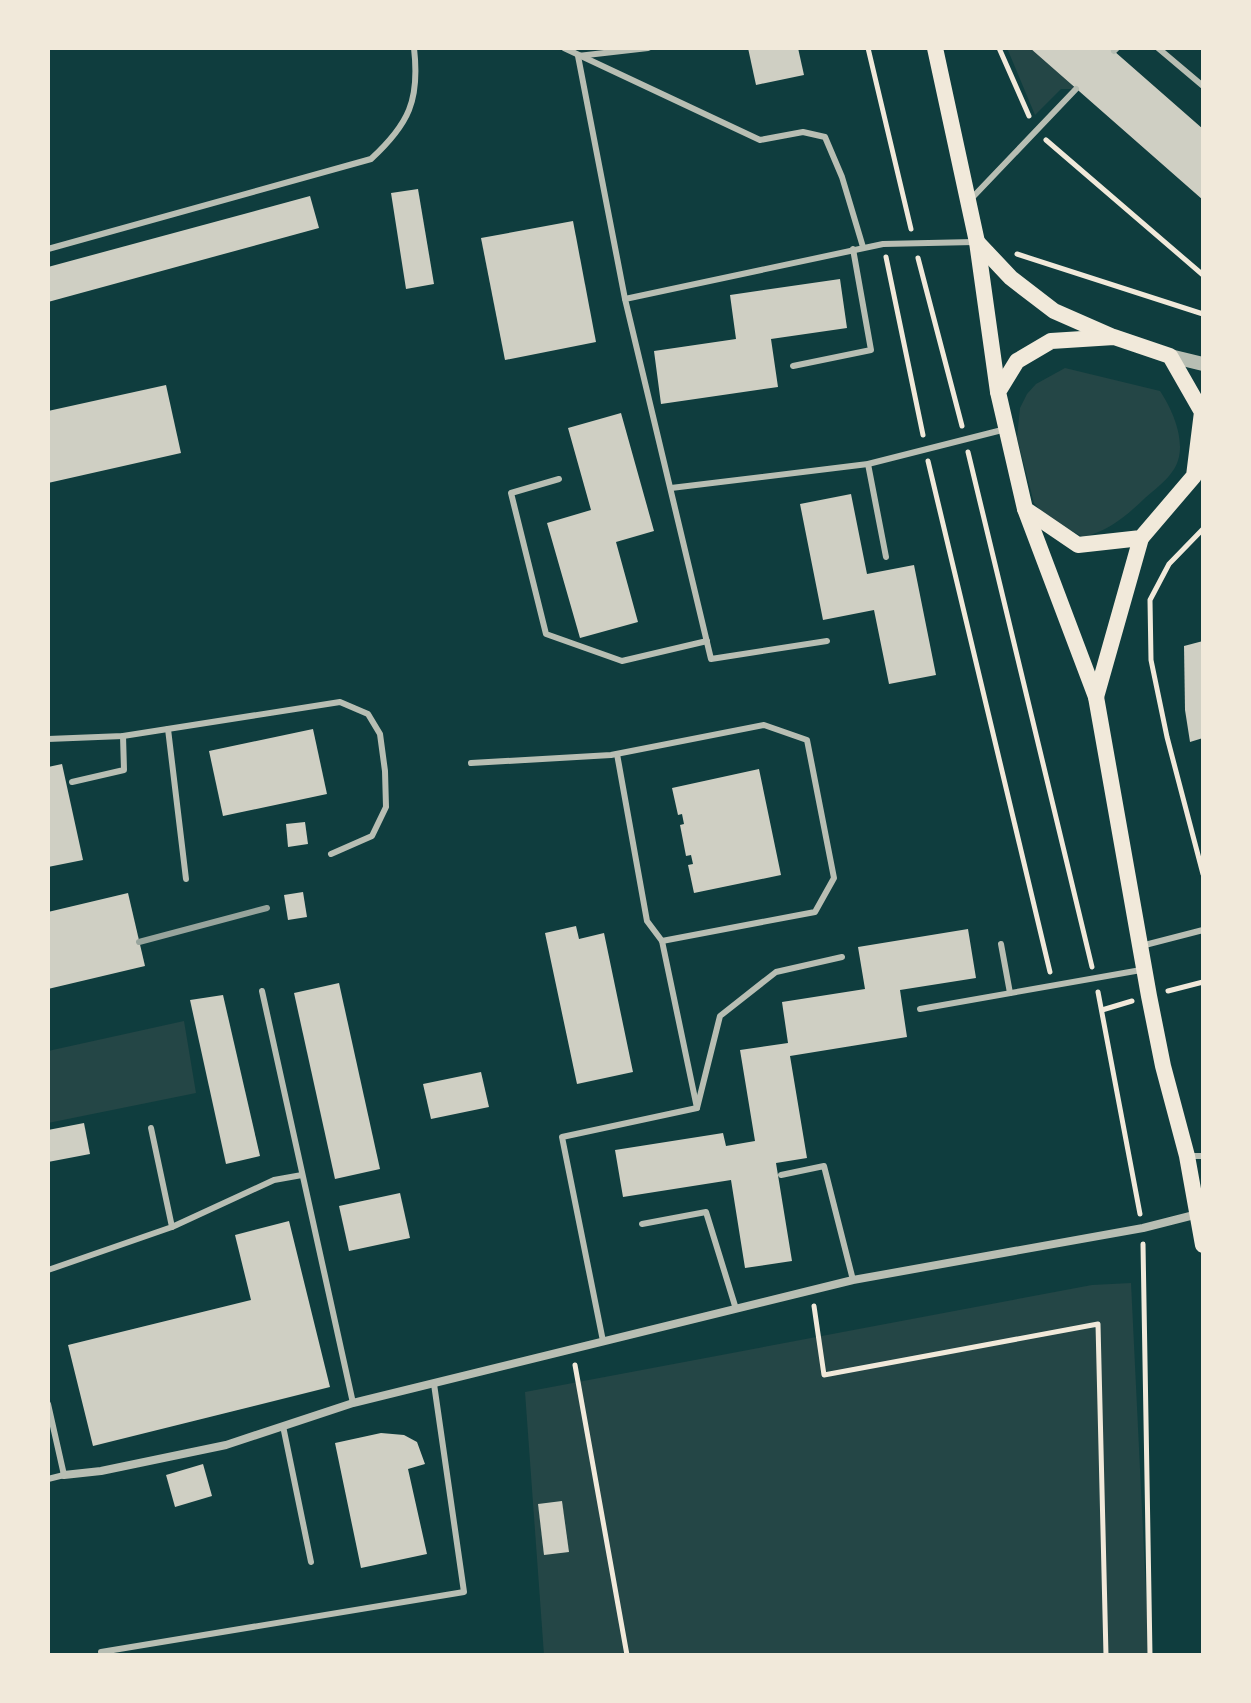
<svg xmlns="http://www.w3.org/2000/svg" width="1251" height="1703" viewBox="0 0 1251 1703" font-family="'Exo 2',sans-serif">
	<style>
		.green { fill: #244646 }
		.building { fill: #cfcfc3 }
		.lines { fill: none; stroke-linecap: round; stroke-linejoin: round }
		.path { stroke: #f1e9da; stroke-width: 5 }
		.service { stroke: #b8beb3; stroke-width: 6 }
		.minor { stroke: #b8beb3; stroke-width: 8 }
		.tertiary { stroke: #b8beb3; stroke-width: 14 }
		.secondary { stroke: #f1e9da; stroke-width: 16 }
		.rail { stroke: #97a49c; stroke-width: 6 }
	</style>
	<rect width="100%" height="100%" fill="#0f3d3e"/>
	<g class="green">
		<polygon points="1007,48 1032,48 1076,89 1061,89 1035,115"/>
		<path d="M1065,368L1160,391C1174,412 1190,449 1172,472C1165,482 1154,490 1145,498C1126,516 1109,531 1083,537L1046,517L1034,503L1017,438L1020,408L1027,394L1036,384Z"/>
		<polygon points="184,1021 196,1093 48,1123 48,1051"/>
		<polygon points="1131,1283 1149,1655 544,1655 525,1392 1092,1285"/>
	</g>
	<g class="building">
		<polygon points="748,48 798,48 804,75 756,85"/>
		<polygon points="1030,48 1111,48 1114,51 1203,129 1203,200"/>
		<polygon points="418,189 434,284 406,289 391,193"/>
		<polygon points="310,196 319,228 48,302 48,267"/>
		<polygon points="573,221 596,342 505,360 481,238"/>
		<polygon points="840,279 847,328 771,339 778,387 661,404 654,351 736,339 730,295"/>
		<polygon points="166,385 181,453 48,483 48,411"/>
		<polygon points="621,413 654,531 616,542 638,622 580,638 547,523 591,510 568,428"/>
		<polygon points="851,494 867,574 914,565 936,675 889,684 874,610 823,620 800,504"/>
		<polygon points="1203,641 1203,738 1190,742 1185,710 1184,646"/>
		<polygon points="313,729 327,794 223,816 209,751"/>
		<polygon points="62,764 83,860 48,867 48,767"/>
		<polygon points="759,769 781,875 694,893 688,865 693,864 691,855 686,856 680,825 684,824 682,814 678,815 672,788"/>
		<polygon points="305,822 308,844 288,847 286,824"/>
		<polygon points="303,892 307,917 288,920 284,895"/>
		<polygon points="128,893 145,966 48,989 48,912"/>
		<polygon points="576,926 579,939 604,933 633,1072 577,1084 545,933"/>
		<polygon points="968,929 976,978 900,990 907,1037 790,1056 807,1158 776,1163 792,1261 745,1268 731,1180 623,1197 615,1150 723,1133 726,1146 755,1141 740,1050 788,1043 782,1002 865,989 858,947"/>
		<polygon points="339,983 380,1169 335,1179 294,993"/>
		<polygon points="223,995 260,1156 226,1164 190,1000"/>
		<polygon points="481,1072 489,1107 431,1119 423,1084"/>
		<polygon points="84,1123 90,1154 48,1162 48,1130"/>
		<polygon points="400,1193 410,1238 349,1251 339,1206"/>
		<polygon points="289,1221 330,1387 93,1446 68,1345 251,1300 235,1235"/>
		<polygon points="381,1433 404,1435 417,1442 425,1464 408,1469 427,1554 361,1568 335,1443"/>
		<polygon points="203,1464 212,1496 175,1507 166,1475"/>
		<polygon points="562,1501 569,1552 544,1555 538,1504"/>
	</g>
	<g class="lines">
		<g class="path">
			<polyline points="868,48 911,229"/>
			<polyline points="999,48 1029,116"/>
			<polyline points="1046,140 1203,275"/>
			<polyline points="1017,254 1203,314"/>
			<polyline points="886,257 923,435"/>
			<polyline points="918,258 962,426"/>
			<polyline points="968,452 1092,967"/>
			<polyline points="928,461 1050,972"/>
			<polyline points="1203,529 1169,564 1150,600 1151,660 1167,737 1203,874"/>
			<polyline points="1168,991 1203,982"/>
			<polyline points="1098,992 1140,1214"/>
			<polyline points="1102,1010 1132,1001"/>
			<polyline points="1143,1244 1150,1655"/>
			<polyline points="814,1306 824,1375 1098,1324 1106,1655"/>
			<polyline points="575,1365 627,1655"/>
		</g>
		<g class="service">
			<polyline points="564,48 760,140 803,132 825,137 842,177 863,247"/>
			<polyline points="1158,48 1203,86"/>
			<polyline points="1114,51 1117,48"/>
			<polyline points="971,199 1076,89"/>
			<path d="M48,249L371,159C409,124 420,100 414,48"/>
			<polyline points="625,299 578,56 648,48"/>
			<polyline points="793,366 871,350 853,249"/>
			<polyline points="868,464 886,557"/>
			<polyline points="559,479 511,493 546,634 622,661 707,641"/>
			<polyline points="671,488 868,464 1006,429"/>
			<polyline points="827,641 711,659 625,299 883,244 974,242"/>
			<polyline points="168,729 186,879"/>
			<polyline points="48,739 123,736 340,702 368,714 380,734 385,771 386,807 372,836 331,854"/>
			<polyline points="617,754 647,921 662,941"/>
			<polyline points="471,763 611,755 764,725 807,740 834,878 815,912 662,941 697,1108"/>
			<polyline points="72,782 124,770 123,736"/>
			<polyline points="1001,944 1010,993"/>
			<polyline points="1141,946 1203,930"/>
			<polyline points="262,991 353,1403"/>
			<polyline points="920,1009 1141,970"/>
			<polyline points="1190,1156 1203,1156"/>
			<polyline points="781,1175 824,1166 853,1280"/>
			<polyline points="642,1224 706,1212 736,1309"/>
			<polyline points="172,1227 274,1180 302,1175"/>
			<polyline points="48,1270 172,1227 151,1128"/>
			<polyline points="603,1341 562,1137 697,1108 720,1016 776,972 842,957"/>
			<polyline points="48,1404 64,1475 48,1479"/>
			<polyline points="283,1426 311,1562"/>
			<polyline points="101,1652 464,1592 434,1384"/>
		</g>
		<polyline class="minor" points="64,1475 101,1471 226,1445 353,1403 853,1280 1143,1228 1198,1214"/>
		<polyline class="tertiary" points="1170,356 1203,364"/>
		<g class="secondary">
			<polyline points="935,48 977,242 998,392"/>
			<polyline points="977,242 1011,278 1054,311 1111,336"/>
			<polygon points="1114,337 1170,356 1202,412 1194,476 1141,538 1078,545 1025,509 998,392 1017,361 1051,341"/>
			<polyline points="1025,509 1096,697 1149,996 1163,1066 1187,1156 1203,1245"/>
			<polyline points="1096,697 1141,538"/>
		</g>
		<polyline class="rail" points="139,942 267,908"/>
	</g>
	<rect width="1251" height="1703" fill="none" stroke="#f1e9da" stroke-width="100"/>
</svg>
